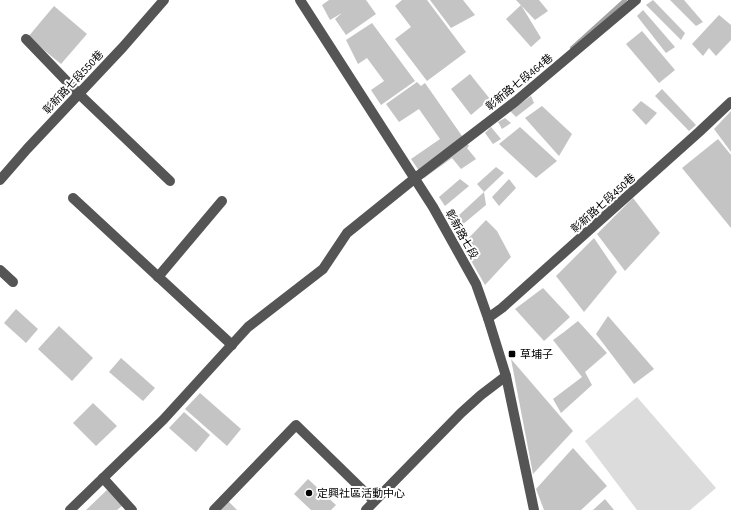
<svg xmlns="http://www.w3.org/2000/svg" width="731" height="510" viewBox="0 0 731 510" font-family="'Source Sans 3','Noto Sans TC',sans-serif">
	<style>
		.green { fill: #dcdcdc }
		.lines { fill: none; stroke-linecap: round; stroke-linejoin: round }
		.stream { stroke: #a3a3a3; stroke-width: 4 }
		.building { fill: #c4c4c4 }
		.minor { stroke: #555; stroke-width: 10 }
		.poi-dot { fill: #000; stroke: #fff; stroke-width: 1.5 }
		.labels { text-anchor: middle; stroke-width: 4; stroke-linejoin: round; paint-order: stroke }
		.street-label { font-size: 11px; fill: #000; stroke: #fff }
		.poi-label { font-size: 11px; fill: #000; stroke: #fff; text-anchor: start }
	</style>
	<rect width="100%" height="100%" fill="#fff"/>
	<polygon class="green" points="637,397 716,488 690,510 637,510 585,441"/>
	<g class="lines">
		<polyline class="stream" points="572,48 625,0"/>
	</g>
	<g class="building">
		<polygon points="329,0 366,0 376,14 346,35 335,19 342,13 330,20 322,5"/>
		<polygon points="402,0 427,0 466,52 427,81 395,39 411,27 395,6"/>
		<polygon points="430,0 463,0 475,15 451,28"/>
		<polygon points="516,0 539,0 548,11 535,20"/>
		<polygon points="653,0 685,33 681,40 646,5"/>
		<polygon points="670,0 684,0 703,22 696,26"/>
		<polygon points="521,5 541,38 531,47 506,19"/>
		<polygon points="54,6 87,34 61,64 28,37"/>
		<polygon points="643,10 675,47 666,53 637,16"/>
		<polygon points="719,15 731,25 731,40 716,56 709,48 703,56 692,44"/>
		<polygon points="372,23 415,81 381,105 371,90 384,81 367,58 358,64 346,40"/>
		<polygon points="642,31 675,70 659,83 626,44"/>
		<polygon points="470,74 490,99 471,115 451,89"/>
		<polygon points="417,82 421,86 425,83 469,146 467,148 476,159 461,169 452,158 424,178 411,159 440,139 419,109 399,122 386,104"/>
		<polygon points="662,89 696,125 689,131 655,96"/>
		<polygon points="531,96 534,103 516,117 510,111"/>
		<polygon points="641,101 657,113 646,125 632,110"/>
		<polygon points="542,106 572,134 559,156 525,118"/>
		<polygon points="731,111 731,152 714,129"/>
		<polygon points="505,118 511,123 502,129 498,122"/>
		<polygon points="491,127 501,139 493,144 485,133"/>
		<polygon points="520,127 557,161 536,178 499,144"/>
		<polygon points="718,139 731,155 731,228 682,168"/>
		<polygon points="496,167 504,173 484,192 477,184"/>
		<polygon points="460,179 469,186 445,206 439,197"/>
		<polygon points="509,179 516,188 499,206 492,197"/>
		<polygon points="484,192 486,205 462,225 458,216"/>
		<polygon points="633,198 660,233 625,271 597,234"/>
		<polygon points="486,220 497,231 511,257 485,285 462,245"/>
		<polygon points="594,238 617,272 584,312 556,276"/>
		<polygon points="543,288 570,317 544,341 515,309"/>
		<polygon points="16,309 38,329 26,343 4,323"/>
		<polygon points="608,316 654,369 634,384 596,334"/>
		<polygon points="578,321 607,353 585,372 592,385 561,413 553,399 582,377 553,340 564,332"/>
		<polygon points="59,326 93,358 72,381 38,349"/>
		<polygon points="121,358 155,388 143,401 109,372"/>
		<polygon points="511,359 573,431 533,474"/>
		<polygon points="200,393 241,429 227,446 185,409"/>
		<polygon points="93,403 117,426 96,446 73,423"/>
		<polygon points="184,412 210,435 196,452 169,428"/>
		<polygon points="573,448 607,486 581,510 544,510 536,489"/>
		<polygon points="308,479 336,505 331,510 311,510 294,494"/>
		<polygon points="107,490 122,506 117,510 86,510"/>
		<polygon points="605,499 614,510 593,510"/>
		<polygon points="228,501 237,510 220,510"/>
	</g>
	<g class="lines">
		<g class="minor">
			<polyline points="300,0 433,207 476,284 488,318 506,376 534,510"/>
			<polyline points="26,39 79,94 170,181"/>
			<polyline points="0,180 27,149 123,47 164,0"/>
			<polyline points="73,198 232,345"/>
			<polyline points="0,270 13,282"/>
			<polyline points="158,277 222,201"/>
			<polyline points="488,318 502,308 699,132 731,102"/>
			<polyline points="103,478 132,510"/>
			<polyline points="70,510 163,420 248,327 323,269 347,233 414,179 516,101 636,0"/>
			<polyline points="214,510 296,425 374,501"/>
			<polyline points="366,510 461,413 481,395 506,376"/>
		</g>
	</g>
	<g class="poi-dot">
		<rect x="508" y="350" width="8" height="8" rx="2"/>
		<circle cx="309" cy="493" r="4"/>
	</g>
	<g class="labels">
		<g class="street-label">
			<text transform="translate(73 82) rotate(-47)" y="4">彰新路七段550巷</text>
			<text transform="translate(519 82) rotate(-39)" y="4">彰新路七段464巷</text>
			<text transform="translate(603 203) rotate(-42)" y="4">彰新路七段450巷</text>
			<text transform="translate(462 234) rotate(61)" y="4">彰新路七段</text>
		</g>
		<g class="poi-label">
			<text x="520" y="358">草埔子</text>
			<text x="317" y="497">定興社區活動中心</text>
		</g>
	</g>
</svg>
